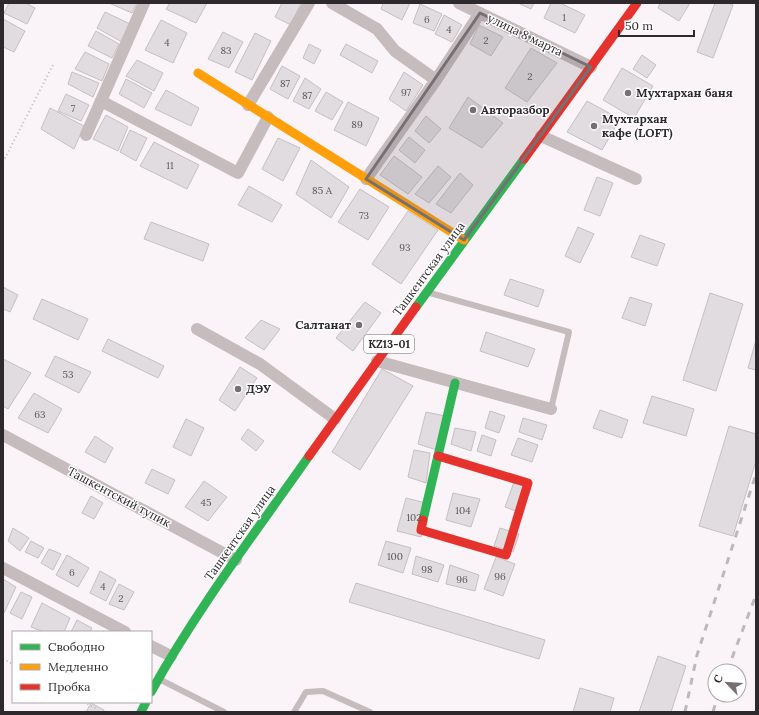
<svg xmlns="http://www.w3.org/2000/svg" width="759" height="715" viewBox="0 0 759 715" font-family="Lora,serif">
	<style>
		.building { fill: #e1dcdf; stroke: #c5c0c3 }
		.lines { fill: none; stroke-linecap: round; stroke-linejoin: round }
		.path { stroke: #bfb8ba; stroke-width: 2; stroke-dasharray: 1 3; stroke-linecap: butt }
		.lane { stroke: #c6bbbd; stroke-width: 6 }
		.street { stroke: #c6bbbd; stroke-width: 12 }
		.fast { stroke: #30b455; stroke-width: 9 }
		.slow { stroke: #ff9f0a; stroke-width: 9 }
		.jam { stroke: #e5322d; stroke-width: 9 }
		.rail { stroke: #beb8bb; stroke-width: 3; stroke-dasharray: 7 7; stroke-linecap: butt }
		.marked { fill: #757073; fill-opacity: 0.2; stroke: #757073; stroke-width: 3; stroke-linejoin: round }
		.poi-dot { fill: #757073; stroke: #fff; stroke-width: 1.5 }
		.labels { text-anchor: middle; stroke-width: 3; stroke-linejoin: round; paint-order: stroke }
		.number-label { font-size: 10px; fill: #5c575a }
		.shield { fill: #fff; stroke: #6d696b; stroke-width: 1 }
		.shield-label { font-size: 11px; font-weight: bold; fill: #2e292c }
		.street-label { font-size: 12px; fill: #2e292c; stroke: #fff }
		.poi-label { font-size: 12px; font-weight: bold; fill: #2e292c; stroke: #fff; text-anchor: start }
	</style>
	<rect width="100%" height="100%" fill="#faf3f7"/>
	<g class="building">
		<polygon points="9,3 26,3 35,8 27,24 4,13"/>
		<polygon points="109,3 137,3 132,13"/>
		<polygon points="170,3 207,3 196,23 166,9"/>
		<polygon points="282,3 301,3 291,25 275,17"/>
		<polygon points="383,3 410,3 402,20 381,9"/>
		<polygon points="518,3 534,3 531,9"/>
		<polygon points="551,3 560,3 585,15 575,33 544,18"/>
		<polygon points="660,3 690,3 679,21 658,8"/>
		<polygon points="715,3 728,3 733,5 713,58 697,52"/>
		<polygon points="420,4 442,14 434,31 413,23"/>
		<polygon points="105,12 130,24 122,42 97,28"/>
		<polygon points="444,15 462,25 452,42 435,34"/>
		<polygon points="3,19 25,31 14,52 3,47"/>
		<polygon points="161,20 187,33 173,63 145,50"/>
		<polygon points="479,25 503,37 491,56 470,44"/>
		<polygon points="96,31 119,44 112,58 88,46"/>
		<polygon points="223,32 243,42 229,68 208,59"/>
		<polygon points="255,33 271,41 252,80 235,72"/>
		<polygon points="309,44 321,50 314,64 303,58"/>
		<polygon points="346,44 378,61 372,73 340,55"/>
		<polygon points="531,48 557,63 527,102 505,88"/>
		<polygon points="85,52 109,64 102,81 75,69"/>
		<polygon points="642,55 656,65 647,78 633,69"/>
		<polygon points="137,60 163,73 154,91 126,76"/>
		<polygon points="282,66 300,76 288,99 270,89"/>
		<polygon points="622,68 653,86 634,118 603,100"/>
		<polygon points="72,72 99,83 93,97 68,84"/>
		<polygon points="404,72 423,85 406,111 389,99"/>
		<polygon points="305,78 321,89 309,109 293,101"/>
		<polygon points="126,79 152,93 144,108 119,94"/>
		<polygon points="166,90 199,108 191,126 155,109"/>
		<polygon points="326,92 343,102 332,120 315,111"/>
		<polygon points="66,94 89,105 81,121 58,111"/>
		<polygon points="468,97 503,123 482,148 449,128"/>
		<polygon points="587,101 620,119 602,150 567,132"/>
		<polygon points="348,102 379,118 366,146 334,130"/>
		<polygon points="50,108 84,126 74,149 41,129"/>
		<polygon points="106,115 128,127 118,151 93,139"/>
		<polygon points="426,116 441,129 429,143 415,131"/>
		<polygon points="130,130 147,138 136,161 120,152"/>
		<polygon points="409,137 425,150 415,163 399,150"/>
		<polygon points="278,138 300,148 283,181 262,169"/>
		<polygon points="154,142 199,165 187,189 140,166"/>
		<polygon points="394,156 422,177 408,194 380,175"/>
		<polygon points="311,160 349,187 331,218 296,194"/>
		<polygon points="438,166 451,177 429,203 415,194"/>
		<polygon points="460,173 473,185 451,213 436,204"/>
		<polygon points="597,177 613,183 600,216 584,210"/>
		<polygon points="249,186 282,205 272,222 238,205"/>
		<polygon points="360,189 389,207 368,240 338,222"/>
		<polygon points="408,211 438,230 401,284 372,264"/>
		<polygon points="151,222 209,244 203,261 144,239"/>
		<polygon points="578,227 594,234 580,263 565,256"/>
		<polygon points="640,235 665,244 657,266 631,257"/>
		<polygon points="510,279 544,290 538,307 504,295"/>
		<polygon points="3,287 18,295 10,312 3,309"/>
		<polygon points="710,293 743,304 716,391 683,380"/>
		<polygon points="630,297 652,304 645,326 622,318"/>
		<polygon points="42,299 88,319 78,340 33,319"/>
		<polygon points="365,302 381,313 353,351 336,338"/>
		<polygon points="261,320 280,329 264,350 245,338"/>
		<polygon points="486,332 535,349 528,367 480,351"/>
		<polygon points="108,339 164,366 158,378 102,351"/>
		<polygon points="756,340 756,370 748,368"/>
		<polygon points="55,356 91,372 79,393 45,376"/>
		<polygon points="3,359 31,373 8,409 3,406"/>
		<polygon points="240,367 257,378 235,411 219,400"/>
		<polygon points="382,369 413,386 360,470 332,452"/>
		<polygon points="34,393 62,409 48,433 18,418"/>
		<polygon points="652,396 694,409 686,436 643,423"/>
		<polygon points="600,410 628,420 622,438 593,428"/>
		<polygon points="490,411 505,416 499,433 485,428"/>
		<polygon points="426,412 445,416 437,450 418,444"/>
		<polygon points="523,418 547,425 542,440 519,432"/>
		<polygon points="186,419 204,428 191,456 173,447"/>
		<polygon points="729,426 756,434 756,461 733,536 699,526"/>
		<polygon points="455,428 476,432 471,451 451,444"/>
		<polygon points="248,429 264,441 256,451 241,439"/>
		<polygon points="482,435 496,440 491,456 477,451"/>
		<polygon points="95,436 113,448 105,463 85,452"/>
		<polygon points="518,438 538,445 532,462 511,455"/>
		<polygon points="414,450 430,453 426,483 408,477"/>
		<polygon points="152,469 175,480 168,494 145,483"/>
		<polygon points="204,481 227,497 208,521 185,507"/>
		<polygon points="514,482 531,488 521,513 505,507"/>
		<polygon points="453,493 480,499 471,527 446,520"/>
		<polygon points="91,496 103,503 94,519 82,513"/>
		<polygon points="406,498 430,504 421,537 397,531"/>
		<polygon points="13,528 29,538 20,551 8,541"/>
		<polygon points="500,528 519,534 513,552 494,546"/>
		<polygon points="31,541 44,548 38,558 25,552"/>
		<polygon points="386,541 411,548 403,573 378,565"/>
		<polygon points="49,549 61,554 53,570 41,563"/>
		<polygon points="67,555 89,568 78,587 56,575"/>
		<polygon points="416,556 444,565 438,582 412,574"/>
		<polygon points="496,557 515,564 503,596 484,589"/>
		<polygon points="450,565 479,575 475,591 446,584"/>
		<polygon points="100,571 116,580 106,601 90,593"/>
		<polygon points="3,579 16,587 4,613 3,612"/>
		<polygon points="356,583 545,640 539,659 349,602"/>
		<polygon points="119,584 134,592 124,610 109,604"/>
		<polygon points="21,592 32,597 22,619 10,613"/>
		<polygon points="42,603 70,618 64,632 44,632 31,627"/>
		<polygon points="77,620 92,628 90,632 71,632"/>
		<polygon points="658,656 686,666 671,712 639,712"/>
		<polygon points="580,688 614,698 610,712 573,712"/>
		<polygon points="91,703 104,710 103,712 86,712"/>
	</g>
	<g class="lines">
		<g class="path">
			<polyline points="3,162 54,63"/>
			<polyline points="3,659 13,664"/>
			<polyline points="84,702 97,709"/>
		</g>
		<g class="lane">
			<polyline points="430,293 569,332 551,409"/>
			<polyline points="161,680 224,712"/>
			<polyline points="294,712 306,692 323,691 370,712"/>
		</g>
		<g class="street">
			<polyline points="332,3 377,29 395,51 436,80"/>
			<polyline points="459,3 591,67"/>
			<polyline points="101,101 238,173 268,117"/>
			<polyline points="248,105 309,3"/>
			<polyline points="86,135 144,3"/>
			<polyline points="541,136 636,179"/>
			<polyline points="366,179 436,80 480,13"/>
			<polyline points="197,329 260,364 335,419"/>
			<polyline points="377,361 551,409"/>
			<polyline points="3,435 236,560"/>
			<polyline points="3,568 125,632"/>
			<polyline points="151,646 171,656"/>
		</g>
		<g class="fast">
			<polyline points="416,307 524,159"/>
			<polyline points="423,520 455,383"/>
			<path d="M151,692C197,609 255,533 309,456"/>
			<polyline points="141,712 146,702"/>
		</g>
		<polyline class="slow" points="198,73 464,240"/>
		<g class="jam">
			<polyline points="524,159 637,3"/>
			<polyline points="309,456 416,307"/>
			<polyline points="423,520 421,530 506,555 528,483 438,456"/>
		</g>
		<g class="rail">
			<polyline points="727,671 756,595"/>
			<polyline points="685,712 697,655 756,474"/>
			<polyline points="713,712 718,695"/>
		</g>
	</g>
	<path class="marked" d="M480,13L591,67L464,240L366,179Z"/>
	<g class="poi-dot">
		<circle cx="628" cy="93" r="4"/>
		<circle cx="473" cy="110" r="4"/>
		<circle cx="594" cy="126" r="4"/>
		<circle cx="359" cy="325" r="4"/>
		<circle cx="238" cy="389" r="4"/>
	</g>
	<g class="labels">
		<g class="number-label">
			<text x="564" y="21">1</text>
			<text x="427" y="23">6</text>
			<text x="449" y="33">4</text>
			<text x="486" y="44">2</text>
			<text x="167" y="46">4</text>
			<text x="226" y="54">83</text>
			<text x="530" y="80">2</text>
			<text x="285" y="87">87</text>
			<text x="406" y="96">97</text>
			<text x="307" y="99">87</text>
			<text x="73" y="112">7</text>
			<text x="357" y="128">89</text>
			<text x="170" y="169">11</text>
			<text x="322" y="194">85 А</text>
			<text x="364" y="219">73</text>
			<text x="405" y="251">93</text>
			<text x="68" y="378">53</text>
			<text x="40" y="418">63</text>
			<text x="206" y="506">45</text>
			<text x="463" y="514">104</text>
			<text x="414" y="521">102</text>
			<text x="395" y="560">100</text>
			<text x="427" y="573">98</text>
			<text x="72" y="576">6</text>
			<text x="500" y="580">96</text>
			<text x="462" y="583">96</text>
			<text x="103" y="590">4</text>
			<text x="121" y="602">2</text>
		</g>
		<rect class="shield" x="364" y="335" width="50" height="18" rx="3"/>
		<g class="shield-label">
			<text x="389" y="348">KZ13-01</text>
		</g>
		<g class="street-label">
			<text transform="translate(525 35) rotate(26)" y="4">улица 8 марта</text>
			<text transform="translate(429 269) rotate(-54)" y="4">Ташкентская улица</text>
			<text transform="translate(119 497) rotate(28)" y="4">Ташкентский тупик</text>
			<text transform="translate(240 533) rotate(-55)" y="4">Ташкентская улица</text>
		</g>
		<g class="poi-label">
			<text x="636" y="97">Мухтархан баня</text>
			<text x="481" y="114">Авторазбор</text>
			<text x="602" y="123">Мухтархан<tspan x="602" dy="14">кафе (LOFT)</tspan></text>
			<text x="351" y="329" text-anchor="end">Салтанат</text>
			<text x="246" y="393">ДЭУ</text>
		</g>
	</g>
	<rect width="759" height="715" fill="none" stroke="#2e292c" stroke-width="8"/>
	<rect x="12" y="631" width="140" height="72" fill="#ffffff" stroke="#aba9ab"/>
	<rect x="20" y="644" width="20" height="6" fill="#30b455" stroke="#aba9ab"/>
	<text x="48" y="651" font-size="12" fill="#2e292c">Свободно</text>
	<rect x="20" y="664" width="20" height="6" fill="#ff9f0a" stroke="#aba9ab"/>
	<text x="48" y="671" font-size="12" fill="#2e292c">Медленно</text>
	<rect x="20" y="684" width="20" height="6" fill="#e5322d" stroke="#aba9ab"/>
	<text x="48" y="691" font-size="12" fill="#2e292c">Пробка</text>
	<g transform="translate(727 683) rotate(295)"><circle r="19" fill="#ffffff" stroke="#aba9ab"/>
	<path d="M0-3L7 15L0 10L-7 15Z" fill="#757073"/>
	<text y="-6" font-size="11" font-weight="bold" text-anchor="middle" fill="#2e292c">С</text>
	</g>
	<path d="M619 30v6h75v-6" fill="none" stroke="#2e292c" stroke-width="2"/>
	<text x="625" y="30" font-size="12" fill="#2e292c" stroke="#ffffff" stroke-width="3" paint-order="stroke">50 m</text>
</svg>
